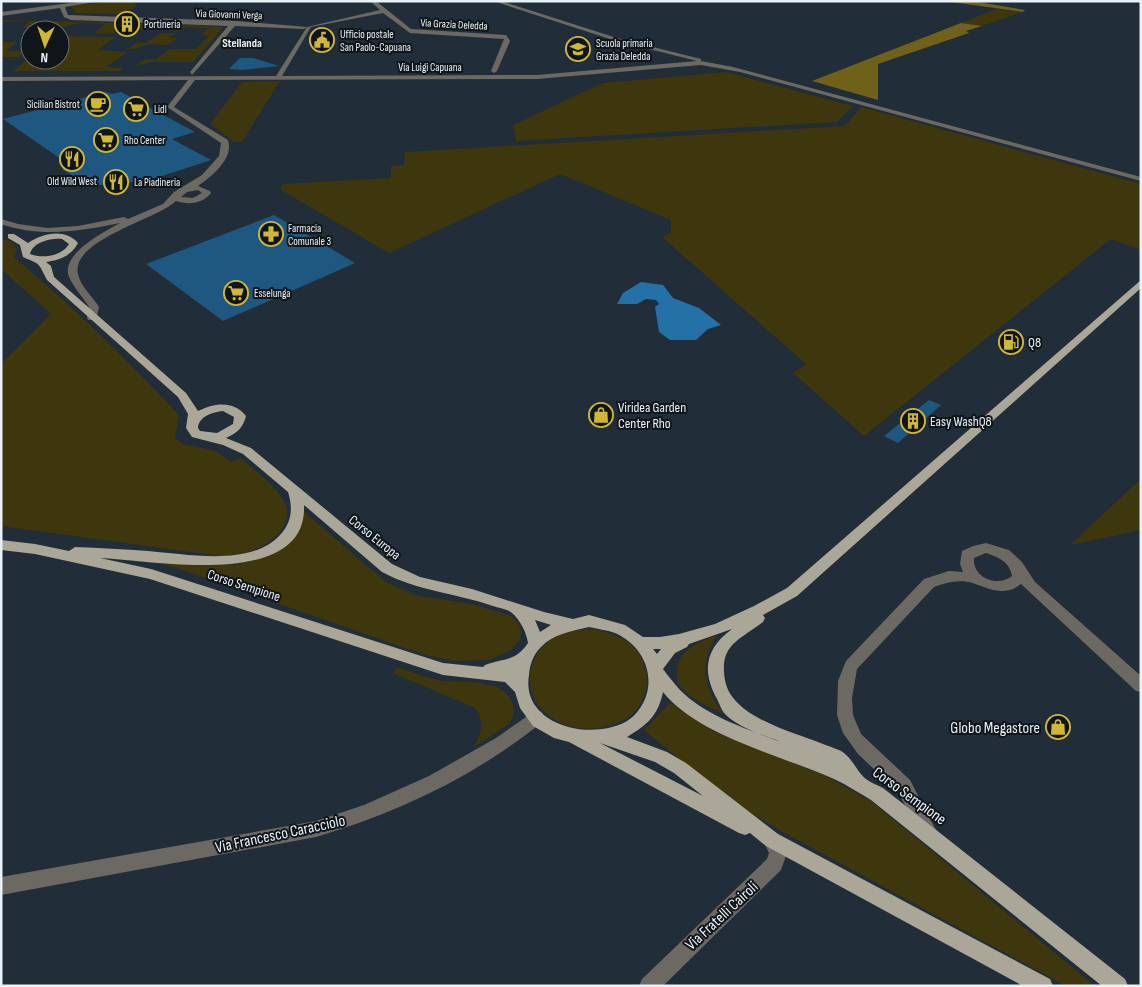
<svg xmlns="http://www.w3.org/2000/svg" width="1142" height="987" viewBox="0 0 1142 987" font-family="'Sofia Sans Condensed',sans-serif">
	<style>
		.green { fill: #3e360d }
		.forest { fill: #70611a }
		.water { fill: #2371a7 }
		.building { fill: #1e5881 }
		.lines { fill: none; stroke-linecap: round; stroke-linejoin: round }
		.minor { fill: #6b6962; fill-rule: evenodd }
		.major { fill: #aaa798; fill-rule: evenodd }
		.labels { text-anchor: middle; stroke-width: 4; stroke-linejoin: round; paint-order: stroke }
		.far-street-label { font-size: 11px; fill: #eaf2f9; stroke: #0f1519 }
		.far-poi-label { font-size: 11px; fill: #eaf2f9; stroke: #0f1519; text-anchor: start }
		.far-neighbourhood-label { font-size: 12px; font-weight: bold; fill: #eaf2f9; stroke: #0f1519 }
		.poi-label { font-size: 14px; fill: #eaf2f9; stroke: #0f1519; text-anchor: start }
		.street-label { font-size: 14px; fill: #eaf2f9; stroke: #0f1519 }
		.near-poi-label { font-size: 16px; fill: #eaf2f9; stroke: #0f1519; text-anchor: end }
		.near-street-label { font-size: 16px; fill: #eaf2f9; stroke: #0f1519 }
	</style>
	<rect width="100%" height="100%" fill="#212d38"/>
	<g class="green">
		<polygon points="109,1 133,1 137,6 124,14 75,13 71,6"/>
		<polygon points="996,9 1023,12 982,26 961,23"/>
		<polygon points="1,20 122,23 118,26 123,27 112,34 94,33 105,24 80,23 60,28 22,28 30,21 1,22"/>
		<path d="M138,23L177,25C163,35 151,26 136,30C131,31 130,33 124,33Z"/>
		<polygon points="181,25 224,27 193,62 150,62 134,67 145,59 156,59 170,49 196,49 208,37 202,34 209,28 185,27 179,31 172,31"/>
		<path d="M161,33H176L169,38H178C160,51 162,41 147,45C137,47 140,49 127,49L138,42L146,43Z"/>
		<polygon points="62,36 116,37 97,50 127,52 106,67 123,68 120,71 13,71 28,59 22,57 29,51 30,60 60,60 60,38"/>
		<polygon points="1,42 17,42 7,51 26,51 19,57 1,57"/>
		<polygon points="726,72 853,106 837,122 516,141 513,125 603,83"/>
		<polygon points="280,81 242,142 234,142 210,124 242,82"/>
		<polygon points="861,107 1141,184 1141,250 1111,239 864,436 793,373 806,364 662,237 671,232 671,220 560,174 389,253 281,190 282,184 391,178 391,166 404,165 405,152 845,126"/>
		<path d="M1,238L13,243L17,249L14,257C72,306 125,357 176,412L179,416L175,438L183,444L216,451L231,462L240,458C255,470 274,484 284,501C296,522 273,543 254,550C243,554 231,555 220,556L1,526V364L51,314L1,269Z"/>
		<polygon points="1141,479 1141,530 1070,545"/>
		<polygon points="303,511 386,582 415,595 471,604 509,615 518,622 521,630 520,639 511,650 490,660 456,661 425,655 183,570 138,557 235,565 274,551 294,533"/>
		<path d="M590,629C602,631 613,633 623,639C651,655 656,695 630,716C604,735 560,733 540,707C521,684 530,649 557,636C568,631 578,630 590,629Z"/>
		<path d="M717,635C699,665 703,684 722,712L721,713C708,706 690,699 681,687C677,683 677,678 677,673C676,650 700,642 717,635Z"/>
		<path d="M397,667C411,672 424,677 438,680C461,685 504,675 513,705C515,712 513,717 510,723L473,748C481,734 486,722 475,708L393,673Z"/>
		<polygon points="670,703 713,731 826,776 871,801 1095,986 1066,986 781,831 730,800 644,730"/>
	</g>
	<g class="forest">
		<polygon points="944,1 972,1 1025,10 1023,12"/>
		<polygon points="961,23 982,26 966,31 969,33 878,64 878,100 812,81"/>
	</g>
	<polygon class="water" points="641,282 663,285 673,298 699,308 721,325 708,329 696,340 670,340 659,332 655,307 659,304 656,300 646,299 637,304 617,304 623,293"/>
	<g class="building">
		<polygon points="240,58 253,58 279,66 243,70 229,69"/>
		<polygon points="106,92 111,94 121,92 195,132 172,139 211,160 147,181 88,186 62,169 71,166 3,119"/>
		<polygon points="274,215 355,263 223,321 146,264"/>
		<polygon points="929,400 941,405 898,443 884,436"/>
	</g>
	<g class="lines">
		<g class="minor">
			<polygon points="85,1 101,1 65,7 68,15 237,21 307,27 304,29 235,26 192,75 190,72 228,26 71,20 64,17 60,8 1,16 1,12"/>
			<path d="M370,1H376L411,29L506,35L510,41L497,71L494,73L491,71L504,39L410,33L383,13L311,27L282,76L537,75L697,61L613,40L493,1H501L617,38L701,59V61L733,67L1141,177V181L740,72L701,65L537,79L195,80L174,107L228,140C234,159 212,176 198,186L210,191L211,193C202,204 189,205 176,201C158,219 70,240 78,274C80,286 93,297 99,307L96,320H88L87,318L89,307C83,297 74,288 69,277C60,254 104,232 120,223C79,231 41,238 1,224V219L18,224L47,228L78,226L124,217L128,219L163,204L174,192L202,175L219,156L221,143L167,107L188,80L1,81V77L276,76L307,27L380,10ZM198,190L202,193L193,198L181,197L187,192Z"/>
			<path d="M986,543L1009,550L1022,562L1035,582L1141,676V692L1136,691L1021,584C1005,597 989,589 973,583C960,579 946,582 934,587L857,669L852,698L853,715L861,734L910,780L936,830L933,836L927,838L921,836L898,792L858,754L843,733L837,715L838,681L846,661L924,579L949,571L963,572L960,564L962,551L973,546ZM986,553C998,557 1010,562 1012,576C997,588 972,577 974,558Z"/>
			<path d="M536,710L542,712L544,717L542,722C476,776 397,813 316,837L1,895V877L316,821L364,805L429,776L496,738Z"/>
			<polygon points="772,831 778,834 787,853 781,870 663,986 639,986 642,979 767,859 769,853 763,840 766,834"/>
		</g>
		<path class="major" d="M8,234H14L28,243C43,233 65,228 78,243C71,256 60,260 46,262L51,266L54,277L186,393L198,411C214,403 234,400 246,416C243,428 237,433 226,438L251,448L392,564L420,577L472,589L544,612L573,619L589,615L625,625L643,637H660L679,634L715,624L754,606L787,588L1141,280V288L797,596L763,615L765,618L763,622C738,641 719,645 725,680C731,717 793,732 823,744C830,747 839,749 844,753C853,760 858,773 866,779C871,783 878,785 883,788L1125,979L1128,986H1102L871,800C859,793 847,785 834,779C783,756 698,736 663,692C658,716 647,725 627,737L667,752L686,763L778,834L1050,979L1053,986H1023L766,846L750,833L745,835L739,833L569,742L554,738L533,726L520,708L515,692L505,682L443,675L150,579L35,554L1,550V540L35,544L69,551L75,547C99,548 124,549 148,551C187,554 251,567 280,535C292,522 293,508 288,492L243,454L223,445L192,437L186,428L188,414L178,397L47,280C38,262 41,265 23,257L20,245L8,238ZM62,239L69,244C62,256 43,259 30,254C33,242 51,238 62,239ZM223,411L234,417L233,424L217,433L200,431L198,428C199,416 213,412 223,411ZM304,505L382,572C417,591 456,593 493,606C498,608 508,609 512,613C520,620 526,631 528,643C515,662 504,658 485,665L483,667L443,663L151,569L100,558C150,560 308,591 304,505ZM535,620L551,625L540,632ZM589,627C597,629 607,630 615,633C647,647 659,684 638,711C629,723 616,727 602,729C568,734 522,716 529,675C530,664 533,655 541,647C553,634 572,631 589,627ZM732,629C706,648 701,670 717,699C719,703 721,709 724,713C739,729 767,736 786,744C751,730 708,718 680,690C674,683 668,676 663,669L675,653L687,647L689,644ZM653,649H661L657,654ZM600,743L655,762L674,773L703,796Z"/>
	</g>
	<defs>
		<symbol id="building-ring" viewBox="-11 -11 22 22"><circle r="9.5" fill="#0f1519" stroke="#d1b736" stroke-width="1.5"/><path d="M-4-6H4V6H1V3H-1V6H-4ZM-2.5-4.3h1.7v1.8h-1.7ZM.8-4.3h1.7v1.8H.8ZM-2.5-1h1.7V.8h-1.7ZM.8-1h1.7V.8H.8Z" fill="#d1b736"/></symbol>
		<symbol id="civic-ring" viewBox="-11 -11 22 22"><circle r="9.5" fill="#0f1519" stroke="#d1b736" stroke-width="1.5"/><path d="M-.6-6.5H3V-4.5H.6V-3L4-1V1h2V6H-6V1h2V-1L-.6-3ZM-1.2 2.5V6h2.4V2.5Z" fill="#d1b736"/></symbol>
		<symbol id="school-ring" viewBox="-11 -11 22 22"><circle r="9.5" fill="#0f1519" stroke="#d1b736" stroke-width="1.5"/><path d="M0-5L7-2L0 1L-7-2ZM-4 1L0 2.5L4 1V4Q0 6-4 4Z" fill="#d1b736"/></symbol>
		<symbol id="cafe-ring" viewBox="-11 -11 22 22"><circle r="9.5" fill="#0f1519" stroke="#d1b736" stroke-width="1.5"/><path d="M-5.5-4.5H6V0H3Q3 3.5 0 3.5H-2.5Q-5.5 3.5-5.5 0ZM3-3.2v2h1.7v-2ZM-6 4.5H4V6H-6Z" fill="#d1b736"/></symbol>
		<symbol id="supermarket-ring" viewBox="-11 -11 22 22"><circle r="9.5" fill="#0f1519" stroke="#d1b736" stroke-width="1.5"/><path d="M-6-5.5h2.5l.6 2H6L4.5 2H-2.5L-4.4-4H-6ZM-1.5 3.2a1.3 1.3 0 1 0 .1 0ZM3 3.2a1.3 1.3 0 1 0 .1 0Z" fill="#d1b736"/></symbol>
		<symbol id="restaurant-ring" viewBox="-11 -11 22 22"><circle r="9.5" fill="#0f1519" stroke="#d1b736" stroke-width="1.5"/><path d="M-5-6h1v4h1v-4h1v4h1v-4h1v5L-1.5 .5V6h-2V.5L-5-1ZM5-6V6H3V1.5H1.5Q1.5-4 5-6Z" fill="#d1b736"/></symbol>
		<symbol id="pharmacy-ring" viewBox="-11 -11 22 22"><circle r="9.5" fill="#0f1519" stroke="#d1b736" stroke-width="1.5"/><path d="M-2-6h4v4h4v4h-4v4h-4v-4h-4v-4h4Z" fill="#d1b736"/></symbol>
		<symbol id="fuel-ring" viewBox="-11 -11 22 22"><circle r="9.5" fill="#0f1519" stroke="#d1b736" stroke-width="1.5"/><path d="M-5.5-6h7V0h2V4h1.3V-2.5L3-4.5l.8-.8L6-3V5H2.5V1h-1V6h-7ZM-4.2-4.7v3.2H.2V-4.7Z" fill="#d1b736"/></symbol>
		<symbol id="shop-ring" viewBox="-11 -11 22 22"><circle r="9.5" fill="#0f1519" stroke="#d1b736" stroke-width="1.5"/><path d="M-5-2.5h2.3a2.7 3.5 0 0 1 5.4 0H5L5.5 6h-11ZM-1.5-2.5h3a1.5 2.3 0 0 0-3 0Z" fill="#d1b736"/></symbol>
	</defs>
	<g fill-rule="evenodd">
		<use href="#building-ring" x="113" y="10" width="28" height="28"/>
		<use href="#civic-ring" x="308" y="26" width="28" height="28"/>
		<use href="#school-ring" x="564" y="35" width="28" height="28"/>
		<use href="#cafe-ring" x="84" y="90" width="28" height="28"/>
		<use href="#supermarket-ring" x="122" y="95" width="28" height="28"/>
		<use href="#supermarket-ring" x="92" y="126" width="28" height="28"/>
		<use href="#restaurant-ring" x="58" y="145" width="28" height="28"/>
		<use href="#restaurant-ring" x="102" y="168" width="28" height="28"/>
		<use href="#pharmacy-ring" x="257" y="220" width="28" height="28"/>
		<use href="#supermarket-ring" x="222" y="279" width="28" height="28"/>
		<use href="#fuel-ring" x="997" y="328" width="28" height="28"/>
		<use href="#shop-ring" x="587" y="401" width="28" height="28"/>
		<use href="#building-ring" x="899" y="407" width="28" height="28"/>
		<use href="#shop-ring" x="1044" y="713" width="28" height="28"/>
	</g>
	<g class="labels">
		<g class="far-street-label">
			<text transform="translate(229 14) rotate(2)" y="4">Via Giovanni Verga</text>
			<text transform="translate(454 24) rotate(3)" y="4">Via Grazia Deledda</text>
			<text x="430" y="71">Via Luigi Capuana</text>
		</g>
		<g class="far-poi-label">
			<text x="144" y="28">Portineria</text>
			<text x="340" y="38">Ufficio postale<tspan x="340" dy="13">San Paolo-Capuana</tspan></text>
			<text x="596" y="47">Scuola primaria<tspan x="596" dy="13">Grazia Deledda</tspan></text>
			<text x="80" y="108" text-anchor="end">Sicilian Bistrot</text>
			<text x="154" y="113">Lidl</text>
			<text x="124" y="144">Rho Center</text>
			<text x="72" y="185" text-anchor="middle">Old Wild West</text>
			<text x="134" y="186">La Piadineria</text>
			<text x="288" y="232">Farmacia<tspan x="288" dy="13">Comunale 3</tspan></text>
			<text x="254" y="297">Esselunga</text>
		</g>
		<g class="far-neighbourhood-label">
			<text x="242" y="47">Stellanda</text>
		</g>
		<g class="poi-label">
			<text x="1028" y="347">Q8</text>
			<text x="618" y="412">Viridea Garden<tspan x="618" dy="16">Center Rho</tspan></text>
			<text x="930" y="426">Easy WashQ8</text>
		</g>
		<g class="street-label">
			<text transform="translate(375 537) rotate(39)" y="5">Corso Europa</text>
			<text transform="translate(244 585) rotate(18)" y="5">Corso Sempione</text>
		</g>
		<g class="near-poi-label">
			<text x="1040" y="733">Globo Megastore</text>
		</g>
		<g class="near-street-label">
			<text transform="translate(910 795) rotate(36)" y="6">Corso Sempione</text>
			<text transform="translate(280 833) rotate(-12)" y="6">Via Francesco Caracciolo</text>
			<text transform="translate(721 915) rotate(-43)" y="6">Via Fratelli Cairoli</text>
		</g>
	</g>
	<rect width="1142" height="987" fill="none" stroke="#eaf2f9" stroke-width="5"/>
	<g transform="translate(45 45) rotate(183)"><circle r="24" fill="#0f1519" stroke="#676d73"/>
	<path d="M0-4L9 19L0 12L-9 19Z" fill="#d1b736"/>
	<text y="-8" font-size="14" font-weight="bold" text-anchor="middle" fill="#eaf2f9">N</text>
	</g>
</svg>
